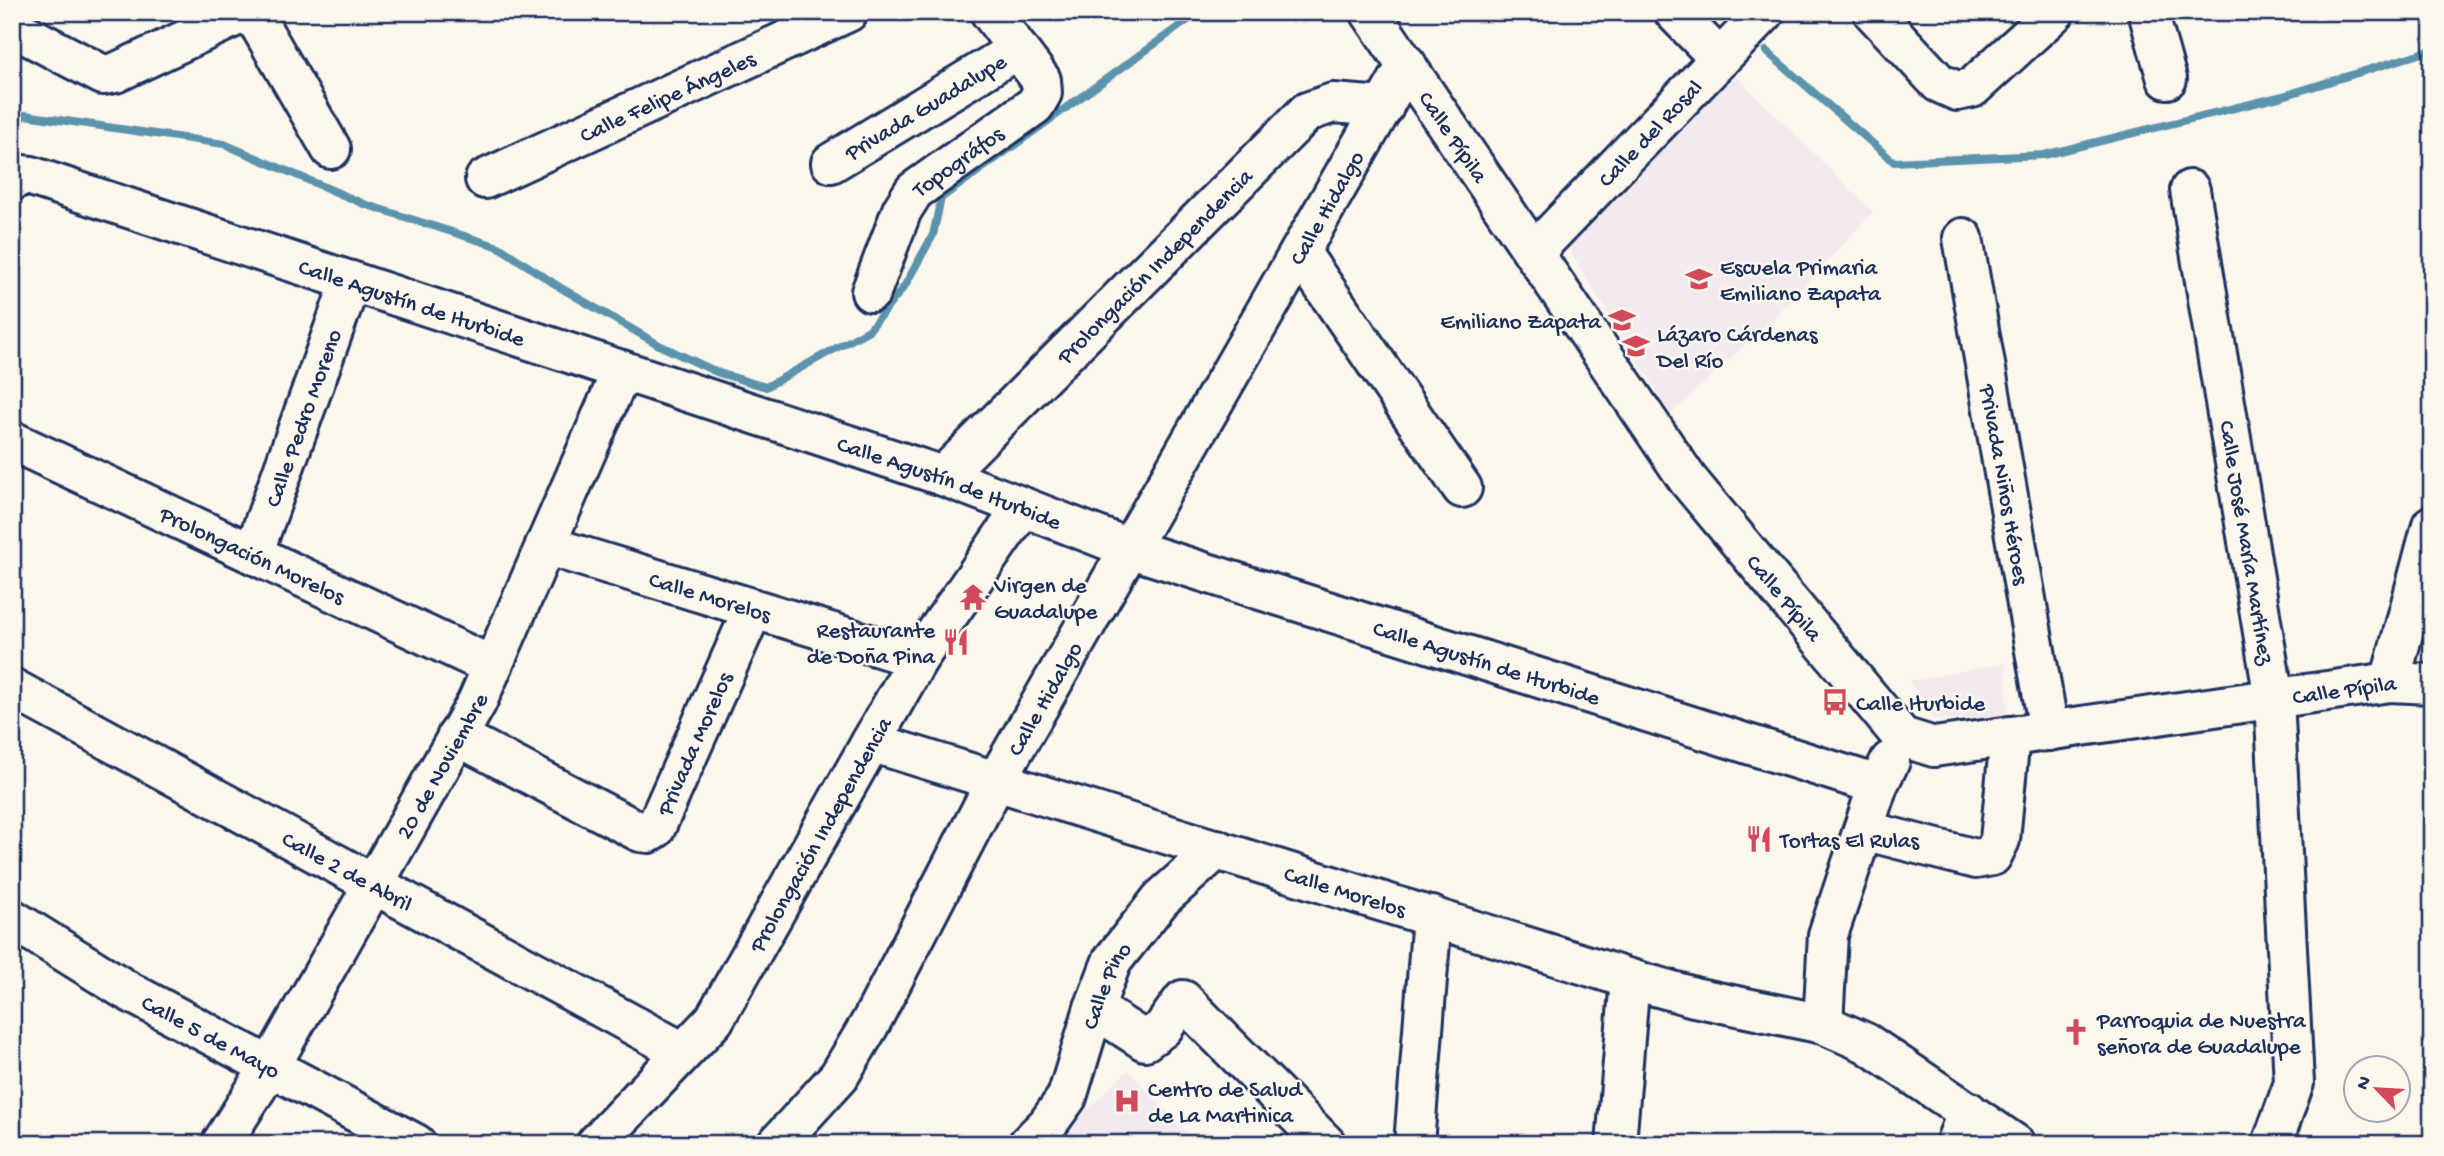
<svg xmlns="http://www.w3.org/2000/svg" width="2444" height="1156" viewBox="0 0 2444 1156" font-family="'Gochi Hand',sans-serif">
	<style>
		.built { fill: #f3eaf0 }
		.lines { fill: none; stroke-linecap: round; stroke-linejoin: round }
		.stream { stroke: #5b93ac; stroke-width: 8 }
		.minor-casing { stroke: #1b2f5e; stroke-width: 44 }
		.minor { stroke: #fbf7ec; stroke-width: 38 }
		.labels { text-anchor: middle; stroke-width: 5; stroke-linejoin: round; paint-order: stroke }
		.street-label { font-size: 23px; fill: #1b2f5e; stroke: #fbf7ec }
		.poi-label { font-size: 23px; fill: #1b2f5e; stroke: #fbf7ec; text-anchor: start }
	</style>
	<rect width="100%" height="100%" fill="#fbf7ec"/>
	<filter id="ink" filterUnits="userSpaceOnUse"><feTurbulence type="fractalNoise" baseFrequency=".0143" numOctaves="2"/><feDisplacementMap in="SourceGraphic" scale="14" xChannelSelector="R" yChannelSelector="G"/><feConvolveMatrix kernelMatrix="1 2 1 2 8 2 1 2 1" color-interpolation-filters="sRGB"/></filter>
	<g filter="url(#ink)">
		<g class="built">
			<polygon points="1731,71 1873,212 1776,316 1671,414 1564,242"/>
			<polygon points="2006,663 2007,717 1933,719 1909,681"/>
			<polygon points="1128,1070 1198,1144 1074,1144 1064,1132"/>
		</g>
		<g class="lines">
			<g class="stream">
				<polyline points="1723,12 1729,17"/>
				<polyline points="1766,51 1894,162 2044,155 2283,96 2432,50"/>
				<polyline points="12,125 25,115 224,144 364,204 499,247 561,288 661,346 719,373 766,387 869,330 904,287 933,235 941,198 1199,12"/>
			</g>
			<defs>
				<g id="minor">
					<polyline points="252,12 331,149"/>
					<path id="s1" d="M1370,12L1688,480L1902,737L1934,747L2390,682L2432,684"/>
					<polyline points="1674,12 1720,59"/>
					<polyline points="1873,12 1939,83 1957,91 1972,88 2055,12"/>
					<polyline points="2148,12 2167,79"/>
					<polyline points="12,27 103,75 115,73 245,12"/>
					<path id="s2" d="M831,163L1018,49"/>
					<path id="s3" d="M485,179L848,12"/>
					<path id="s4" d="M12,181L21,175L31,176L943,476L1131,549L1878,785"/>
					<path id="s5" d="M2190,190L2274,699L2294,1083L2272,1144"/>
					<path id="s6" d="M1963,238L2049,731"/>
					<polyline points="1300,252 1462,488"/>
					<path id="s7" d="M1534,252L1765,12"/>
					<path id="s8" d="M871,292L902,210L914,191L1035,105L1042,93L1041,80L990,12"/>
					<path id="s9" d="M12,441L492,666"/>
					<path id="s10" d="M943,476L1307,112L1333,103L1384,107"/>
					<path id="s11" d="M545,545L918,659"/>
					<path id="s12" d="M253,554L351,281"/>
					<polyline points="2390,682 2432,525"/>
					<path id="s13" d="M12,688L683,1052"/>
					<path id="s14" d="M457,736L640,832L649,833L655,829L753,609"/>
					<path id="s15" d="M871,742L1630,979L1694,997L1823,1024L1866,1043L2015,1144"/>
					<polyline points="1863,830 1976,859 1992,856 2000,840 2010,736"/>
					<path id="s16" d="M12,919L126,990L416,1144"/>
					<polyline points="1094,1008 1145,1041 1163,1028 1183,1000 1326,1144"/>
					<polyline points="1823,1024 1828,935 1878,785 1890,761"/>
					<path id="s17" d="M221,1144L270,1067L477,702L622,370"/>
					<path id="s18" d="M596,1144L714,1020L918,659L1023,507"/>
					<path id="s19" d="M777,1144L839,1076L871,1022L996,781L1407,65"/>
					<path id="s20" d="M1028,1144L1047,1125L1067,1097L1094,1008L1112,961L1161,899L1217,849"/>
					<polyline points="1414,1144 1432,916"/>
					<polyline points="1616,1144 1630,979"/>
					<polyline points="1955,1144 1968,1111"/>
				</g>
			</defs>
			<use href="#minor" class="minor-casing"/>
			<use href="#minor" class="minor"/>
		</g>
	</g>
	<defs>
		<symbol id="school-bare" viewBox="-9 -9 18 18"><path d="M0-5L7-2L0 1L-7-2ZM-4 1L0 2.5L4 1V4Q0 6-4 4Z" fill="#d1495b" stroke="#fbf7ec" stroke-width="2.5" paint-order="stroke"/></symbol>
		<symbol id="temple-bare" viewBox="-9 -9 18 18"><path d="M0-6L5-2H3V0L6.5 2.5H4V6H1.5V3h-3V6H-4V2.5H-6.5L-3 0V-2H-5Z" fill="#d1495b" stroke="#fbf7ec" stroke-width="2.5" paint-order="stroke"/></symbol>
		<symbol id="restaurant-bare" viewBox="-9 -9 18 18"><path d="M-5-6h1v4h1v-4h1v4h1v-4h1v5L-1.5 .5V6h-2V.5L-5-1ZM5-6V6H3V1.5H1.5Q1.5-4 5-6Z" fill="#d1495b" stroke="#fbf7ec" stroke-width="2.5" paint-order="stroke"/></symbol>
		<symbol id="bus-bare" viewBox="-9 -9 18 18"><path d="M-5-6H5V4H4V6H2V4H-2V6H-4V4H-5ZM-3.5-4V0h7V-4ZM-3.5 1.2v1.5H-2V1.2ZM2 1.2v1.5H3.5V1.2Z" fill="#d1495b" stroke="#fbf7ec" stroke-width="2.5" paint-order="stroke"/></symbol>
		<symbol id="church-bare" viewBox="-9 -9 18 18"><path d="M-1.2-6h2.4v3.5h3.3v2.4h-3.3V6h-2.4V-.1h-3.3v-2.4h3.3Z" fill="#d1495b" stroke="#fbf7ec" stroke-width="2.5" paint-order="stroke"/></symbol>
		<symbol id="hospital-bare" viewBox="-9 -9 18 18"><path d="M-5-5h3v3.5h4V-5h3V5h-3V1.5h-4V5h-3Z" fill="#d1495b" stroke="#fbf7ec" stroke-width="2.5" paint-order="stroke"/></symbol>
	</defs>
	<g fill-rule="evenodd">
		<use href="#school-bare" x="1680" y="260" width="38" height="38"/>
		<use href="#school-bare" x="1603" y="301" width="38" height="38"/>
		<use href="#school-bare" x="1617" y="327" width="38" height="38"/>
		<use href="#temple-bare" x="954" y="578" width="38" height="38"/>
		<use href="#restaurant-bare" x="937" y="623" width="38" height="38"/>
		<use href="#bus-bare" x="1816" y="683" width="38" height="38"/>
		<use href="#restaurant-bare" x="1740" y="820" width="38" height="38"/>
		<use href="#church-bare" x="2057" y="1013" width="38" height="38"/>
		<use href="#hospital-bare" x="1108" y="1082" width="38" height="38"/>
	</g>
	<g class="labels">
		<g class="street-label">
			<text dy="8" stroke="none"><textPath href="#s3" startOffset="200">Calle Felipe Ángeles</textPath></text>
			<text dy="8" stroke="none"><textPath href="#s2" startOffset="110">Privada Guadalupe</textPath></text>
			<text dy="8" stroke="none"><textPath href="#s7" startOffset="166">Calle del Rosal</textPath></text>
			<text dy="8" stroke="none"><textPath href="#s1" startOffset="150">Calle Pípila</textPath></text>
			<text dy="8" stroke="none"><textPath href="#s8" startOffset="163">Topográfos</textPath></text>
			<text dy="8" stroke="none"><textPath href="#s19" startOffset="1088">Calle Hidalgo</textPath></text>
			<text dy="8" stroke="none"><textPath href="#s10" startOffset="298">Prolongación Independencia</textPath></text>
			<text dy="8" stroke="none"><textPath href="#s4" startOffset="422">Calle Agustín de Iturbide</textPath></text>
			<text dy="8" stroke="none"><textPath href="#s12" startOffset="145">Calle Pedro Moreno</textPath></text>
			<text dy="8" stroke="none"><textPath href="#s4" startOffset="989">Calle Agustín de Iturbide</textPath></text>
			<text dy="8" stroke="none"><textPath href="#s6" startOffset="250">Privada Niños Héroes</textPath></text>
			<text dy="8" stroke="none"><textPath href="#s5" startOffset="357">Calle José María Martínez</textPath></text>
			<text dy="8" stroke="none"><textPath href="#s9" startOffset="266">Prolongación Morelos</textPath></text>
			<text dy="8" stroke="none"><textPath href="#s11" startOffset="173">Calle Morelos</textPath></text>
			<text dy="8" stroke="none"><textPath href="#s1" startOffset="718">Calle Pípila</textPath></text>
			<text dy="8" stroke="none"><textPath href="#s4" startOffset="1556">Calle Agustín de Iturbide</textPath></text>
			<text dy="8" stroke="none"><textPath href="#s1" startOffset="1348">Calle Pípila</textPath></text>
			<text dy="8" stroke="none"><textPath href="#s19" startOffset="522">Calle Hidalgo</textPath></text>
			<text dy="8" stroke="none"><textPath href="#s14" startOffset="317">Privada Morelos</textPath></text>
			<text dy="8" stroke="none"><textPath href="#s17" startOffset="438">20 de Noviembre</textPath></text>
			<text dy="8" stroke="none"><textPath href="#s18" startOffset="385">Prolongación Independencia</textPath></text>
			<text dy="8" stroke="none"><textPath href="#s13" startOffset="382">Calle 2 de Abril</textPath></text>
			<text dy="8" stroke="none"><textPath href="#s15" startOffset="497">Calle Morelos</textPath></text>
			<text dy="8" stroke="none"><textPath href="#s20" startOffset="180">Calle Pino</textPath></text>
			<text dy="8" stroke="none"><textPath href="#s16" startOffset="231">Calle 5 de Mayo</textPath></text>
		</g>
		<g class="poi-label">
			<text x="1720" y="274">Escuela Primaria<tspan x="1720" dy="26">Emiliano Zapata</tspan></text>
			<text x="1601" y="328" text-anchor="end">Emiliano Zapata</text>
			<text x="1657" y="341">Lázaro Cárdenas<tspan x="1657" dy="26">Del Río</tspan></text>
			<text x="994" y="592">Virgen de<tspan x="994" dy="26">Guadalupe</tspan></text>
			<text x="935" y="637" text-anchor="end">Restaurante<tspan x="935" dy="26">de Doña Pina</tspan></text>
			<text x="1856" y="710">Calle Iturbide</text>
			<text x="1780" y="847">Tortas El Rulas</text>
			<text x="2097" y="1027">Parroquia de Nuestra<tspan x="2097" dy="26">señora de Guadalupe</tspan></text>
			<text x="1148" y="1096">Centro de Salud<tspan x="1148" dy="26">de La Martinica</tspan></text>
		</g>
	</g>
	<rect width="2444" height="1156" fill="none" stroke="#fbf7ec" stroke-width="42"/>
	<rect x="21" y="21" width="2402" height="1114" fill="none" stroke="#1b2f5e" stroke-width="2.5" filter="url(#ink)"/>
	<g transform="translate(2377 1089) rotate(295)"><circle r="33" fill="#fbf7ec" stroke="#a1a7b3" stroke-width="2"/>
	<path d="M0-5L12 26L0 18L-12 26Z" fill="#d1495b"/>
	<text y="-10" font-size="19" font-weight="bold" text-anchor="middle" fill="#1b2f5e">N</text>
	</g>
</svg>
